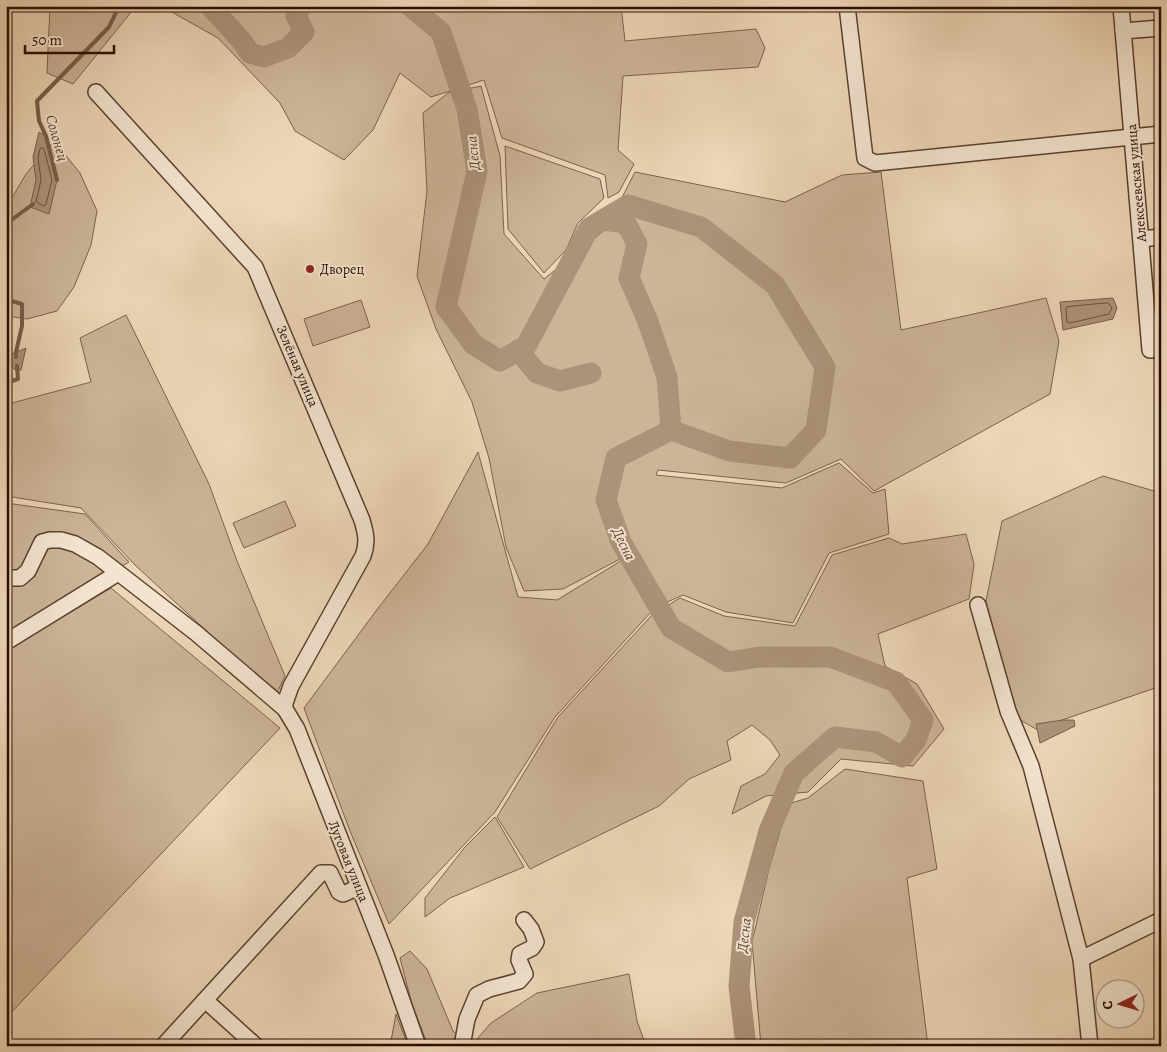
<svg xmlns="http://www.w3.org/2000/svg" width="1167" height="1052" viewBox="0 0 1167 1052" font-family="Alegreya,serif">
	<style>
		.green { fill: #ccb498; stroke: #7b614c }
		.water { fill: #ab9279; stroke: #775d49 }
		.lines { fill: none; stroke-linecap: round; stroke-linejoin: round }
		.shore { stroke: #6a503c; stroke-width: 1 }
		.stream { stroke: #775d49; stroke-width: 4 }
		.river { stroke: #ab9279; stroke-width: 21 }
		.minor-casing { stroke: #5b402e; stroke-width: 18 }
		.minor { stroke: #f3e4d0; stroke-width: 15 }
		.poi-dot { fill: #8f2418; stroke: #f3e4d0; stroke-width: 2 }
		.labels { text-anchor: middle; stroke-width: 4; stroke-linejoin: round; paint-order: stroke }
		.street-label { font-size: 14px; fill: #2a0e00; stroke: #f3e4d0 }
		.poi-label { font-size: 14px; fill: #2a0e00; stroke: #f3e4d0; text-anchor: start }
		.water-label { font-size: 15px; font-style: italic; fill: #644936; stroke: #f3e4d0 }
	</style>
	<rect width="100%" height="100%" fill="#edd6b7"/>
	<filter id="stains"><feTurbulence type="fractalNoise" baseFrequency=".004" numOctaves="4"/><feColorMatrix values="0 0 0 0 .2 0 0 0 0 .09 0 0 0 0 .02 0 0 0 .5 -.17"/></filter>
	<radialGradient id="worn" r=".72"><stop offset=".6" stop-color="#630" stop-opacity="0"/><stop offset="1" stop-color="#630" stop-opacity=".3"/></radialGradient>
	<g class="green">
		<polygon points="50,6 136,6 73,84 47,73"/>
		<polygon points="161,6 621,6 625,41 756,29 765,48 758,67 623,76 618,150 634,164 619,192 608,198 605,175 502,138 484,80 431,97 400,73 373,130 344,160 295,131 280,103 218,38"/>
		<polygon points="481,86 500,156 504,234 544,279 606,229 635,172 785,202 842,175 881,172 901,330 1046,298 1059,341 1050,394 874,491 841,459 786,483 658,470 656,475 782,488 839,463 873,493 885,489 889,534 829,553 793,623 726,612 683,595 665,603 632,550 622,558 563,589 524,591 506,547 489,458 472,402 436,329 417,276 427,191 423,113 448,93"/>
		<polygon points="54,141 80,173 97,211 91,245 74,287 57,311 27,319 6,316 6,208 26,174"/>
		<polygon points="505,146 600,179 604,198 578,223 566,250 544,273 508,229"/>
		<polygon points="361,300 370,327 313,346 304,319"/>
		<polygon points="126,315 209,484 237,561 285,676 276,695 136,566 81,508 6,496 6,453 9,452 12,403 91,382 80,338"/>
		<polygon points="478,452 518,597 557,600 624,559 652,611 555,717 495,812 389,924 350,831 304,708 379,607 428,544"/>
		<polygon points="1103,476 1161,493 1161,686 1036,729 1015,717 986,601 1002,521"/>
		<polygon points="285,501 296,526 244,548 233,523"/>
		<polygon points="6,503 85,514 129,562 6,634"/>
		<polygon points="966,534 974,564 969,599 878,634 885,666 917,684 944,729 913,766 841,759 808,792 766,796 732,814 741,786 765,774 780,755 770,740 752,725 727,741 731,760 689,779 659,806 530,869 497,817 558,717 652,615 680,598 724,616 795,626 832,555 889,538 902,544"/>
		<polygon points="111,588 280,728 6,1018 6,651"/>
		<polygon points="845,769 923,781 937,869 907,878 928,1046 761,1046 752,942 769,869 788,804 808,798"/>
		<polygon points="495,817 524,867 450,898 425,917 425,898 465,847"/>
		<polygon points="410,951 427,969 453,1031 470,1046 428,1046 412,1004 400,958"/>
		<polygon points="629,974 637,1021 646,1046 471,1046 491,1023 537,993"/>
		<polygon points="396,1014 408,1046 390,1046"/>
	</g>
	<g class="water">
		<polygon points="39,132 46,136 57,180 49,214 30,207 36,180 33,157"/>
		<polygon points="1113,298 1117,308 1113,319 1063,330 1060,302"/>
		<polygon points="26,348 21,370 15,370 10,365 9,355"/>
		<polygon points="1063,720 1074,720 1075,726 1040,743 1036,724"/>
	</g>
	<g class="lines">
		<g class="shore">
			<polygon points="42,148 44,149 52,180 46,204 44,206 36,202 41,180 38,158 40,149"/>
			<polygon points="1108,303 1112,308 1109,314 1070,323 1067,322 1066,309 1067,307"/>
		</g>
		<g class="stream">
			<polyline points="57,180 46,136 39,121 37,101 109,27 119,6"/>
			<polyline points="6,224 33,204"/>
			<polyline points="6,296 8,300 22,304 22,326 16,352 16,357"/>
			<polyline points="6,383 18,379 17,366"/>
		</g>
		<g class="river">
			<polyline points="210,6 241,40 250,53 264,57 288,48 304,32 296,16 301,6"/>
			<polyline points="410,6 441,32 467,109 477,171 446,307 473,344 500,361 526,346 589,228 628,205 701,227 775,285 825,367 816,430 790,458 729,451 671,430 616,458 606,500 621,542 671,628 728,662 760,657 830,657 896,682 923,720 916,740 902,757 876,742 835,737 794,773 769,831 744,922 739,986 746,1046"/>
			<polyline points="603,220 626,223 637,244 629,278 647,319 667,377 671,430"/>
			<polyline points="518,350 537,373 560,381 591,373"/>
		</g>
		<defs>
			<g id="minor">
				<polyline points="847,6 865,158 875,163 1161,134"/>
				<polyline points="1121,6 1150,350 1161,349"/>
				<polyline points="1123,31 1161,28"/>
				<path d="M96,92L255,267L362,520C366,534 368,543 363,556L291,686L285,703V709L297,729L386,955L418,1046"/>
				<polyline points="1141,239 1161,237"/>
				<polyline points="6,578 20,578 28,571 42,542 50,540 61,540 75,544 98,557 196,633 285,709"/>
				<polyline points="978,605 1008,711 1031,766 1081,959 1090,1046"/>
				<polyline points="6,642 118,573"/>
				<polyline points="1081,959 1161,920"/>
				<polyline points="205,1000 256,1046"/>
				<polyline points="163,1046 321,873 330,873 339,892 343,894 359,887"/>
				<polyline points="462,1046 467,1019 477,995 489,989 519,981 525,974 519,960 520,954 532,948 536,942 531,929 524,920"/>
			</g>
		</defs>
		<use href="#minor" class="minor-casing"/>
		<use href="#minor" class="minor"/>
	</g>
	<circle class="poi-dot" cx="310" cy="269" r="5"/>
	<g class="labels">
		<g class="street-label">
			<text transform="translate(1136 183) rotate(-95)" y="5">Алексеевская улица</text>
			<text transform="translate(298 366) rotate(67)" y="5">Зелёная улица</text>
			<text transform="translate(349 861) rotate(68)" y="5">Луговая улица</text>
		</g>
		<g class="poi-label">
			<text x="320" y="274">Дворец</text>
		</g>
		<g class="water-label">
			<text transform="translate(57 138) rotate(74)" y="5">Солонец</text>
			<text transform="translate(473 153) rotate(-96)" y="5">Десна</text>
			<text transform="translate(624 544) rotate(64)" y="5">Десна</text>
			<text transform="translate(744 935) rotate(-83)" y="5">Десна</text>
		</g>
	</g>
	<rect width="1167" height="1052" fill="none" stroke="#edd6b7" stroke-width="25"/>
	<rect x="8" y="8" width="1152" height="1037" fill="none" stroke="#2a0e00" stroke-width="2.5"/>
	<rect x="12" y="12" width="1142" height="1027" fill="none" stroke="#2a0e00"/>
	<g transform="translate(1120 1004) rotate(265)"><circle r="24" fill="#f3e4d0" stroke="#a38e7d"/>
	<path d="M0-4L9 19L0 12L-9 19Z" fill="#8f2418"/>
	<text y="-8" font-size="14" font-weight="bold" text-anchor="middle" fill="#2a0e00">С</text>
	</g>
	<path d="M25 45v8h89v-8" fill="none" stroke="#2a0e00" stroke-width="2.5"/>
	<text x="32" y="45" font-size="15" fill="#2a0e00" stroke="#f3e4d0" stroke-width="4" paint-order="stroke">50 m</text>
	<rect width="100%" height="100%" filter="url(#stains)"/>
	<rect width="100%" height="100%" fill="url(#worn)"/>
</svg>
